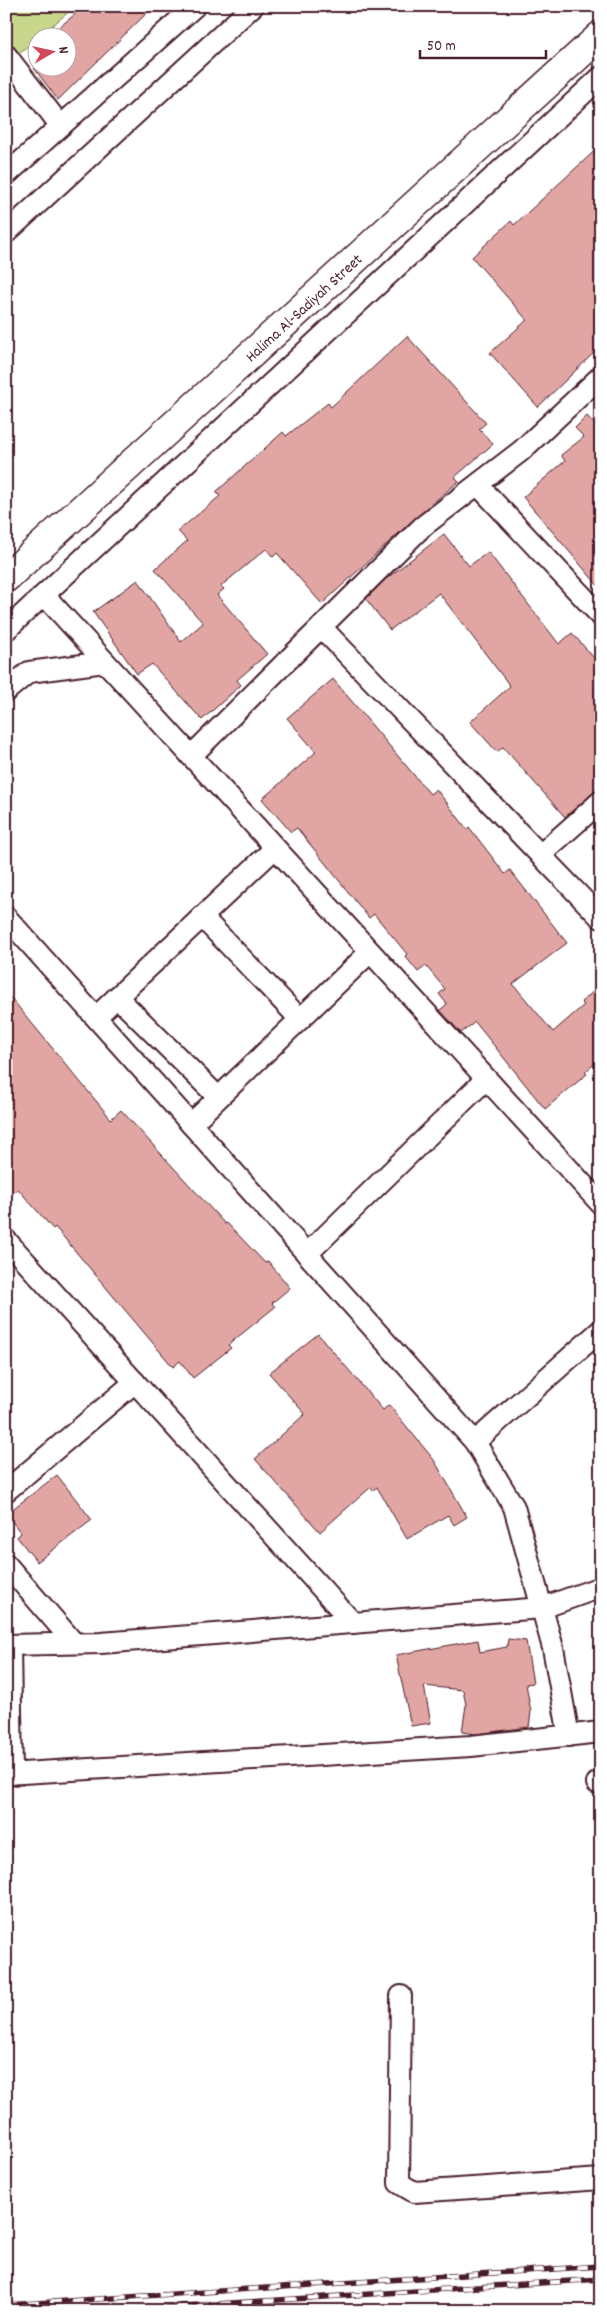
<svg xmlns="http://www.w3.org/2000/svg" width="607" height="2317" viewBox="0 0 607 2317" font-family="Dekko,sans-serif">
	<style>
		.green { fill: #c6d78b; stroke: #887b5b }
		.building { fill: #e1a6a3; stroke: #4a1f2b }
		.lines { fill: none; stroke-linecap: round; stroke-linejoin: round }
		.street-casing { stroke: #4a1f2b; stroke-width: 24 }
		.secondary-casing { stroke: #4a1f2b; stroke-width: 31 }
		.street { stroke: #fff; stroke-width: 20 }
		.secondary { stroke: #fff; stroke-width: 28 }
		.rail-casing { stroke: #4a1f2b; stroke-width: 5.5 }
		.rail { stroke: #fff; stroke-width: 4; stroke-dasharray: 11; stroke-linecap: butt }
		.labels { text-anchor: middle; stroke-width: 4.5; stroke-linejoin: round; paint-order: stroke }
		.street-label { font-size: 16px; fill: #4a1f2b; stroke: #fff }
	</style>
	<rect width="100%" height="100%" fill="#fff"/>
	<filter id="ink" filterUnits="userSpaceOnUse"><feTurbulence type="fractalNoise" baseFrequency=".02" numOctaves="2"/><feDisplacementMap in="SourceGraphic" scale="10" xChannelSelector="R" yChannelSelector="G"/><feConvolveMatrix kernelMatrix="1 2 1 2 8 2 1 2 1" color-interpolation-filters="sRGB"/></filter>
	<g filter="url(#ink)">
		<polygon class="green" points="6,6 76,6 18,54 6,38"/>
		<g class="building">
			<polygon points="85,6 154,6 58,100 34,68 68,68 68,38 46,38"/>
			<polygon points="601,145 601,346 538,407 490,353 527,320 472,257 511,221 514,225"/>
			<polygon points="407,336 486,423 479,429 493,444 455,477 459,481 414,519 322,604 277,553 273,557 266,549 221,586 224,589 217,595 267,654 237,680 241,685 202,720 152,664 137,674 93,612 138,580 181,642 203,623 155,569 187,541 178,531 220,496 216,492 283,432 286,436 328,403 331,407"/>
			<polygon points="587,416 601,431 601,589 523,497 565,461 561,455 584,437 575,428"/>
			<polygon points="444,534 469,566 488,552 559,644 572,633 601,666 601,786 565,817 503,747 497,752 470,722 510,686 439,593 390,630 366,599 386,579"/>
			<polygon points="333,679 430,794 436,789 467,829 469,827 505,874 510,870 567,943 513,984 553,1032 584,1005 581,1002 601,985 601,1058 585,1072 587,1074 545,1109 475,1022 461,1033 440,1010 447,1004 439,994 445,989 426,966 418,972 405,956 407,954 374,914 369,918 297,828 291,832 262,799 316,752 287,718"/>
			<polygon points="6,992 111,1119 121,1110 225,1224 227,1223 265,1263 268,1261 290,1288 272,1303 275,1307 228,1345 231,1348 193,1378 180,1361 173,1367 55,1227 53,1229 18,1189 6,1198"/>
			<polygon points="318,1334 383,1410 389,1405 434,1460 467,1517 454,1525 448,1515 407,1539 377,1487 373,1490 371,1487 320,1532 255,1459 305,1414 269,1373"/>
			<polygon points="57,1475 92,1520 37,1562 17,1537 21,1533 6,1514"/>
			<polygon points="508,1639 526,1641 533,1683 526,1684 531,1712 529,1727 476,1734 462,1732 466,1705 463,1690 424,1686 431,1723 411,1726 396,1655 478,1640 480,1652 507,1647"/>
		</g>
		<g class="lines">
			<defs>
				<g id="street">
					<polyline points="6,55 60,125"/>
					<polyline points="6,175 195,6"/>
					<polyline points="6,233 253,6"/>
					<polyline points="478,485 601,616"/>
					<polyline points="44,595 601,1204"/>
					<polyline points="321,627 601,918"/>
					<polyline points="6,630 601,77"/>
					<polyline points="6,691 29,672 105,662"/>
					<polyline points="191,756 422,527 521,451 601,376"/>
					<polyline points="540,855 601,801"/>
					<polyline points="6,917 475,1442 514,1507 553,1648 569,1736"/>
					<polyline points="202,917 300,1019"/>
					<polyline points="117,997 218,1097"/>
					<polyline points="96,1017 275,848"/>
					<polyline points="191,1124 370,952"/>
					<polyline points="6,1240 353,1623"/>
					<polyline points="307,1254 486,1079"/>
					<polyline points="475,1442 601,1330"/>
					<polyline points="6,1491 135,1382"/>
					<polyline points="6,1564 74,1643"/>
					<polyline points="6,1645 101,1643 542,1608 601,1587"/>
					<polyline points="10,1645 12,1774"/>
					<polyline points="6,1774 471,1746 601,1732"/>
					<polyline points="597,1783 601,1782"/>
					<polyline points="401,1996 399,2183 414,2192 601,2179"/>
				</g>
				<g id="secondary">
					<path id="s1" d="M6,578L601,35"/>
				</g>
			</defs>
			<use href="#street" class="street-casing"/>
			<use href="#secondary" class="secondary-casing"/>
			<use href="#street" class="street"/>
			<use href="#secondary" class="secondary"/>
			<defs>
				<g id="rail">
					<polyline points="6,2305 601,2266"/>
					<polyline points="110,2311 601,2279"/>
				</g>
			</defs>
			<use href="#rail" class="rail-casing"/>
			<use href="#rail" class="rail"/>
		</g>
	</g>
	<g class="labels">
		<g class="street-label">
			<text dy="6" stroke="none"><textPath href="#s1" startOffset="402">Halima Al-Sadiyah Street</textPath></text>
		</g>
	</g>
	<rect width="607" height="2317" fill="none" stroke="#fff" stroke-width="25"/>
	<rect x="12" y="12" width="582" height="2292" fill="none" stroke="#4a1f2b" stroke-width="2" filter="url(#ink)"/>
	<g transform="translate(52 52) rotate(81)"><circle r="24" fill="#ffffff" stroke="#b7a5aa"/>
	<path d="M0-4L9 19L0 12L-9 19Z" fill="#d1495b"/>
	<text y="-8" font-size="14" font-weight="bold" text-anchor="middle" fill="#4a1f2b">N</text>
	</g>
	<path d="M420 50v8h126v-8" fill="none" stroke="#4a1f2b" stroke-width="2.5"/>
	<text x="427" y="50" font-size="15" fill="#4a1f2b" stroke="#ffffff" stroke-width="4" paint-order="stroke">50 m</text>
</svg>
